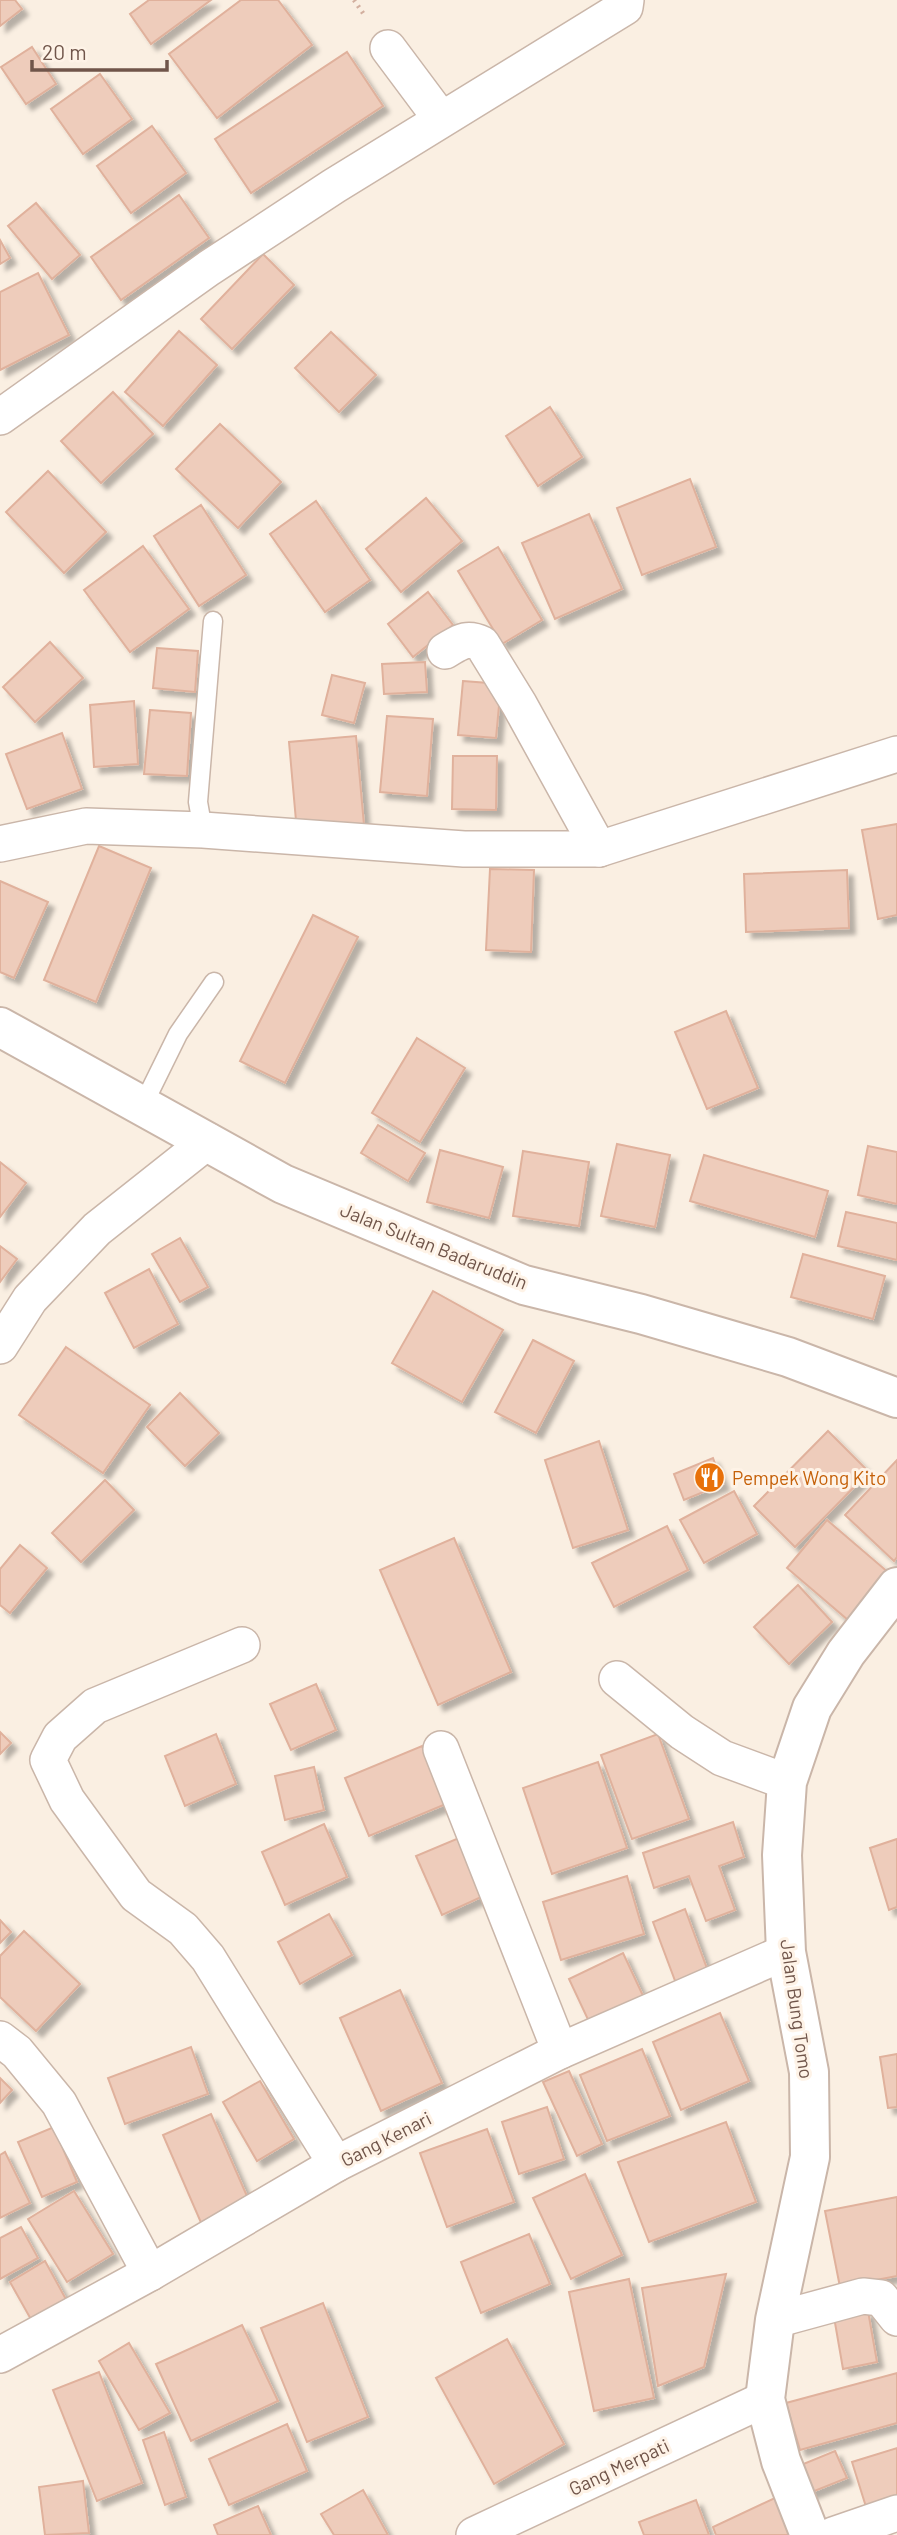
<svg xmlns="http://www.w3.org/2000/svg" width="897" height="2535" viewBox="0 0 897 2535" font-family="Barlow,sans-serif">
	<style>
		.building { fill: #ecb; stroke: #e0b19c; stroke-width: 2; filter: url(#shadow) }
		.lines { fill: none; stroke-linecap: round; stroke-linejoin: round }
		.service-casing { stroke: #cab6a9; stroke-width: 21 }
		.minor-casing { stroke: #cab6a9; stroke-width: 38 }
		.tertiary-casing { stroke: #cab6a9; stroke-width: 42 }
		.path { stroke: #d2af9f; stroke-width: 4.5; stroke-dasharray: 2 5; stroke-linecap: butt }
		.service { stroke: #fff; stroke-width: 18 }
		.minor { stroke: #fff; stroke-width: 35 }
		.tertiary { stroke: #fff; stroke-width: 38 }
		.labels { text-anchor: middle; stroke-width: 6; stroke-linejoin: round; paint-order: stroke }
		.street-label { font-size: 19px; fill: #70554a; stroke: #fef3e7 }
		.food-label { font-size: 19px; fill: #c56008; stroke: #fef3e7; text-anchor: start }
	</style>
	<defs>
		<filter id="shadow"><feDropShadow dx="6" dy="6" stdDeviation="2" flood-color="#0004"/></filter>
	</defs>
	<rect width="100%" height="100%" fill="#faefe2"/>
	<g class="building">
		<polygon points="0,0 15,0 22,9 0,26"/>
		<polygon points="149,0 211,0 151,44 130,14"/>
		<polygon points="241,0 278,0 312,45 217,118 169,54"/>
		<polygon points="32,47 56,84 26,104 1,67"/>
		<polygon points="347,52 383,106 251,193 215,139"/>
		<polygon points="100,74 132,119 83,154 51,109"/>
		<polygon points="152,126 186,173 131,213 97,166"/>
		<polygon points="179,195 209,238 121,300 91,257"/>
		<polygon points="36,203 80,255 52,279 8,226"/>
		<polygon points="0,240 10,258 0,264"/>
		<polygon points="263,254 294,285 232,349 201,319"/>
		<polygon points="38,273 69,335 0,370 0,292"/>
		<polygon points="179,331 217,365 163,426 125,392"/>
		<polygon points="331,332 376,375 339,412 295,368"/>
		<polygon points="113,392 153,434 101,483 61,441"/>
		<polygon points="550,407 582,457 538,486 506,436"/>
		<polygon points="220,424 281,482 238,528 176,469"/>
		<polygon points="48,471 106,532 64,573 6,512"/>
		<polygon points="690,479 716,547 642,575 617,508"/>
		<polygon points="426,498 462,541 401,592 366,549"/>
		<polygon points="316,501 370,580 325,612 270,534"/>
		<polygon points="201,505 246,575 199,606 154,536"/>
		<polygon points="589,514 622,589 555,619 522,543"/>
		<polygon points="143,546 189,609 130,652 84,590"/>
		<polygon points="498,547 542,620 502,644 458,571"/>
		<polygon points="428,592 453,625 413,657 388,624"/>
		<polygon points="50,642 83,678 35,722 3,687"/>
		<polygon points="157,648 198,651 195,692 153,688"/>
		<polygon points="425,662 427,692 384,694 382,664"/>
		<polygon points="332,675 365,683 354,723 322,715"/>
		<polygon points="463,681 501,684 496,738 458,735"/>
		<polygon points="134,701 138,764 94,767 90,705"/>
		<polygon points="150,710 191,713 187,776 144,774"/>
		<polygon points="387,716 433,719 427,796 380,792"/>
		<polygon points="62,733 82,789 27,809 6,754"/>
		<polygon points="356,736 364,825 297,832 289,742"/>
		<polygon points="453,756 497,756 496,810 452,809"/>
		<polygon points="897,824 897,915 878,919 862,830"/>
		<polygon points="99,846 151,868 96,1002 44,980"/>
		<polygon points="490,869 534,870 531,952 486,950"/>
		<polygon points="847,870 849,928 746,932 744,874"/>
		<polygon points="0,881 48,902 14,978 0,972"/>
		<polygon points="313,915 358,937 285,1083 240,1061"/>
		<polygon points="726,1011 758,1088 707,1109 675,1032"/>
		<polygon points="417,1038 465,1068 420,1142 372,1113"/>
		<polygon points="378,1125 425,1153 408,1181 361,1153"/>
		<polygon points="617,1144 670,1155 655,1227 601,1216"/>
		<polygon points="868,1146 897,1152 897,1204 858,1195"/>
		<polygon points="440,1150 503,1167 489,1218 427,1202"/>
		<polygon points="523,1151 589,1162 579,1226 513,1216"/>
		<polygon points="704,1155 828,1191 815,1237 690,1201"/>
		<polygon points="0,1162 26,1183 0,1217"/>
		<polygon points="846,1212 897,1223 897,1260 838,1246"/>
		<polygon points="180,1238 208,1287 180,1302 152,1254"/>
		<polygon points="0,1246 17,1259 0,1282"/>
		<polygon points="803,1254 885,1276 873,1319 791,1297"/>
		<polygon points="149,1269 178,1324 134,1348 105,1293"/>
		<polygon points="433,1291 503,1330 462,1402 392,1363"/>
		<polygon points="533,1340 574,1361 536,1433 495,1412"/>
		<polygon points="66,1347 150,1405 103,1473 19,1415"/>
		<polygon points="180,1393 219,1433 185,1466 147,1427"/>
		<polygon points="828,1431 869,1472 795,1547 754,1506"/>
		<polygon points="599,1441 628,1530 573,1548 545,1460"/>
		<polygon points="713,1458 723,1484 684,1500 674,1474"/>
		<polygon points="897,1460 897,1557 894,1561 845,1515"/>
		<polygon points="105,1480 134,1510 81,1562 52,1533"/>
		<polygon points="734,1491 757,1534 704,1563 680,1520"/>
		<polygon points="827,1520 889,1573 848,1620 787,1568"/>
		<polygon points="667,1526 688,1570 614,1607 592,1563"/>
		<polygon points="454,1538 511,1672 438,1705 380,1570"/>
		<polygon points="20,1545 47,1568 10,1613 0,1605 0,1569"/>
		<polygon points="798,1585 832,1622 789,1664 754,1627"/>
		<polygon points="316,1684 336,1730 291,1750 270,1704"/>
		<polygon points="0,1732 11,1743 0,1754"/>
		<polygon points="216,1734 236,1784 185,1806 165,1756"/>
		<polygon points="658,1734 689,1819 632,1839 601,1755"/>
		<polygon points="422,1746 446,1804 369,1836 345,1778"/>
		<polygon points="598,1762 627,1848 552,1874 523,1788"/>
		<polygon points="314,1767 324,1810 285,1820 275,1776"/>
		<polygon points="733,1822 744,1857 719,1866 735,1910 706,1921 689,1876 654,1888 643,1853"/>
		<polygon points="324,1824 347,1877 285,1905 262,1852"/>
		<polygon points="466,1835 490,1893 442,1915 416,1856"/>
		<polygon points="897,1839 897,1907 889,1910 870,1848"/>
		<polygon points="627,1876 644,1934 561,1960 543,1902"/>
		<polygon points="685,1909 709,1974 677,1986 653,1922"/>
		<polygon points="329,1914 352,1955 300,1984 278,1942"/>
		<polygon points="0,1920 11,1932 0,1943"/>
		<polygon points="24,1931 80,1984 36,2031 0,1997 0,1956"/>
		<polygon points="623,1953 645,2000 591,2026 569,1979"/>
		<polygon points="400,1990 442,2083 381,2111 340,2018"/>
		<polygon points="720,2013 749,2081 681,2110 653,2042"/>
		<polygon points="191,2047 208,2094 125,2124 108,2078"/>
		<polygon points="642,2049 670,2116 607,2141 580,2075"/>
		<polygon points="897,2054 897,2107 888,2108 880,2057"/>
		<polygon points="569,2071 602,2144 577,2156 543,2082"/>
		<polygon points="0,2078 12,2090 0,2103"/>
		<polygon points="260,2081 294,2139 257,2161 223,2102"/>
		<polygon points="547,2107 564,2159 519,2174 502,2122"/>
		<polygon points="211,2114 250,2203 202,2225 163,2135"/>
		<polygon points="726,2122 756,2202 649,2242 618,2162"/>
		<polygon points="54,2127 77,2182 42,2197 18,2142"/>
		<polygon points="487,2129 514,2202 447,2227 420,2153"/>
		<polygon points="5,2152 30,2203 0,2218 0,2155"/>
		<polygon points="585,2174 622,2255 571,2279 533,2198"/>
		<polygon points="74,2191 113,2254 67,2282 28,2219"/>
		<polygon points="897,2197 897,2276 840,2287 825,2211"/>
		<polygon points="21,2227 38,2258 0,2279 0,2238"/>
		<polygon points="529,2234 550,2284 481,2313 461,2262"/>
		<polygon points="45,2261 68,2303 33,2323 10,2282"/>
		<polygon points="726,2274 704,2367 658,2386 642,2288"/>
		<polygon points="629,2279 654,2398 594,2411 569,2292"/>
		<polygon points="323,2303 368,2417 307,2442 261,2328"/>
		<polygon points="868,2311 877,2362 843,2369 834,2317"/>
		<polygon points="242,2325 278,2401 191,2441 156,2364"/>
		<polygon points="507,2339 564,2444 494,2484 436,2378"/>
		<polygon points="129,2343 170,2413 139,2430 99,2361"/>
		<polygon points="99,2372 142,2483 97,2501 53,2390"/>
		<polygon points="897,2373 897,2423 800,2450 786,2403"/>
		<polygon points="287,2424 307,2471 229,2505 209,2459"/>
		<polygon points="164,2432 186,2497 165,2505 143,2440"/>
		<polygon points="897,2448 897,2501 867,2510 852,2462"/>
		<polygon points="835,2451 847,2478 807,2494 796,2467"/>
		<polygon points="83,2481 89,2533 45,2535 39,2487"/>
		<polygon points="363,2490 388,2535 334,2535 321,2514"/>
		<polygon points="777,2497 795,2535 716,2535 713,2527"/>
		<polygon points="696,2500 709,2535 644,2535 639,2522"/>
		<polygon points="258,2506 271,2535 218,2535 214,2525"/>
	</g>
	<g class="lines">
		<defs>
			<g id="service">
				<polyline points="203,830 198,802 213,621"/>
				<polyline points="143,1105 178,1034 214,982"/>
			</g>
			<g id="minor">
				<polyline points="388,48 441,119"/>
				<polyline points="0,417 209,268 334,186 625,7 626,0"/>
				<path d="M445,651C459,643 466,636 482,644L519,704L599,849"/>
				<polyline points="0,844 86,826 203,830 464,849 599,849 897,754"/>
				<polyline points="0,1346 30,1299 97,1229 208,1141"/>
				<polyline points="242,1645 95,1706 60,1737 48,1760 67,1800 136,1895 183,1929 208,1958 336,2164"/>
				<polyline points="617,1679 682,1732 722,1758 787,1782"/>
				<polyline points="441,1749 560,2051"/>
				<polyline points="0,2039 17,2052 59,2103 150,2273"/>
				<polyline points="775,2320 863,2296 881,2298 897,2318"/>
				<polyline points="0,2355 150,2273 336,2164 560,2051 786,1952"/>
				<polyline points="474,2535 765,2399"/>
				<polyline points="833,2535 897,2513"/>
			</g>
			<g id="tertiary">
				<polyline points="0,1027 283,1184 524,1285 641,1314 788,1357 897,1398"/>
				<polyline points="810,2535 781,2461 765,2399 775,2320 810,2157 809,2072 786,1952 782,1855 787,1782 812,1708 846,1653 897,1587"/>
			</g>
		</defs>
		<use href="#service" class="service-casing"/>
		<use href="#minor" class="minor-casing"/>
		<use href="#tertiary" class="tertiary-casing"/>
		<polyline class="path" points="354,0 365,16"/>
		<use href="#service" class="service"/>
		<use href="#minor" class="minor"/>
		<use href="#tertiary" class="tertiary"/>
	</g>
	<defs>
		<symbol id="restaurant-disc" viewBox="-11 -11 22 22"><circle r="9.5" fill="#e8710a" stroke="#fef3e7"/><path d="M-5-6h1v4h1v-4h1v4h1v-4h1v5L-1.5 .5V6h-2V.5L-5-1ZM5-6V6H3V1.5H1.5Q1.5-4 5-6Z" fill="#fff"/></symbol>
	</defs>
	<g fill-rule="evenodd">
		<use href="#restaurant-disc" x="692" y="1460" width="35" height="35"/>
	</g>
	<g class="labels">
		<g class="street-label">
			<text transform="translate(434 1246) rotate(22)" y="7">Jalan Sultan Badaruddin</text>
			<text transform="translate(797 2009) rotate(82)" y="7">Jalan Bung Tomo</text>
			<text transform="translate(386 2139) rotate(-27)" y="7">Gang Kenari</text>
			<text transform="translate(619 2467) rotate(-25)" y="7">Gang Merpati</text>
		</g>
		<g class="food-label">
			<text x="732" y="1485">Pempek Wong Kito</text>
		</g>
	</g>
	<path d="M32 60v10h135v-10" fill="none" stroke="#70554a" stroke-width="3.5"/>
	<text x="42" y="60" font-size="21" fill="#70554a" stroke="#fef3e7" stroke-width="5" paint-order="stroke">20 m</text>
</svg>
